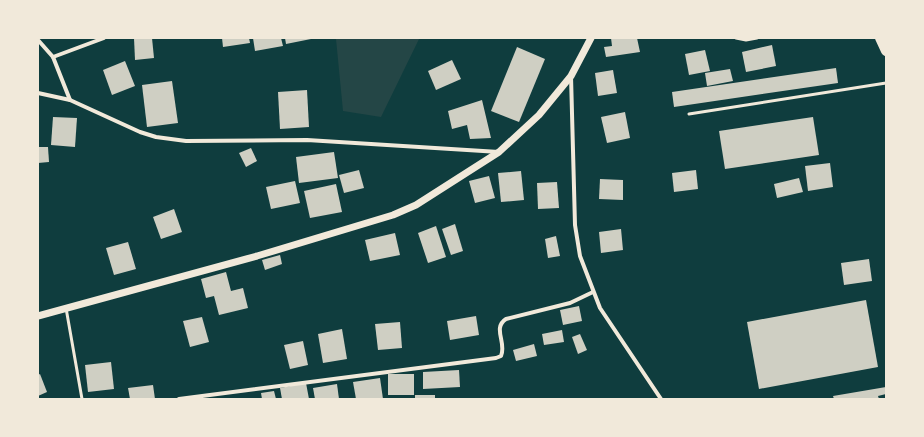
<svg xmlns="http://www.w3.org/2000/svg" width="924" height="437" viewBox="0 0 924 437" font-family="'PT Sans Narrow',sans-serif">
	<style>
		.green { fill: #244646 }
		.building { fill: #cfcfc3 }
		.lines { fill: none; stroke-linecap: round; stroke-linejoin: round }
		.service { stroke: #f1e9da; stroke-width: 3 }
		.minor { stroke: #f1e9da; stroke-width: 4 }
		.tertiary { stroke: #f1e9da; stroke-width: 7 }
		.primary { stroke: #f1e9da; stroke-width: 10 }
	</style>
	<rect width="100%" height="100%" fill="#0f3d3e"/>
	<polygon class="green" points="444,38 419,39 381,117 343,111 336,39"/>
	<g class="building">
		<polygon points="134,38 152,38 154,58 135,60"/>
		<polygon points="222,38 249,38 250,43 223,47"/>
		<polygon points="253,38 281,38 283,46 255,51"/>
		<polygon points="285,38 311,38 311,39 286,44"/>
		<polygon points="611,38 637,38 640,52 606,57 604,47 612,46"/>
		<polygon points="772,45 776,66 746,72 742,52"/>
		<polygon points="517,47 545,59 519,122 491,111"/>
		<polygon points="705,50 710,71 689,75 685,54"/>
		<polygon points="452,60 461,79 436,90 428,71"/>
		<polygon points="125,61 135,86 112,95 103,70"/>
		<polygon points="836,68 838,83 674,107 672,92"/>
		<polygon points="730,69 733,81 707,86 705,73"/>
		<polygon points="613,70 617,93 598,96 595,73"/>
		<polygon points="172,81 178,123 147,127 142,85"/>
		<polygon points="307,90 309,127 280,129 278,92"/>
		<polygon points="482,100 491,138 470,139 467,125 452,129 448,111"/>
		<polygon points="625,112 630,138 607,143 601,117"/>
		<polygon points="53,117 77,118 75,147 51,145"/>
		<polygon points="813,117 819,155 725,169 719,131"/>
		<polygon points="38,147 48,147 49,162 38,163"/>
		<polygon points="251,148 257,161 246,167 239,153"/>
		<polygon points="334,152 338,178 299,183 296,157"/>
		<polygon points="830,163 833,187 808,191 805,166"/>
		<polygon points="359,170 364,188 344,193 339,175"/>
		<polygon points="696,170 698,189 674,192 672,173"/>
		<polygon points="521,171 524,200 501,202 498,173"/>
		<polygon points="489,176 495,198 475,203 469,181"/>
		<polygon points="799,178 803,192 777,198 774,184"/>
		<polygon points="600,179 623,180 623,200 599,199"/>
		<polygon points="295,181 300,203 271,209 266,187"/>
		<polygon points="557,182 559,208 538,209 537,183"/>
		<polygon points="336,184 342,212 310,218 304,191"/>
		<polygon points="174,209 182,232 161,239 153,217"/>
		<polygon points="455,224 463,251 451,255 442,229"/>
		<polygon points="436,226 446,257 428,263 418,233"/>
		<polygon points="621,229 623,250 601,253 599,232"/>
		<polygon points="395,233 400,255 370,261 365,240"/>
		<polygon points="556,236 560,256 548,258 545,239"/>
		<polygon points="128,242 136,269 114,275 106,248"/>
		<polygon points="280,255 282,264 265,270 262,260"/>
		<polygon points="869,259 872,281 844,285 841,263"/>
		<polygon points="226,272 231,291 243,288 248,308 219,315 214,296 206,298 201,279"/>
		<polygon points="866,300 878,367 759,389 747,322"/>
		<polygon points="579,306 582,321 563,325 560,310"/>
		<polygon points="476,316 479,335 450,340 447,321"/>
		<polygon points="202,317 209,342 190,347 183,321"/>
		<polygon points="400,322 402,348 378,350 375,324"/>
		<polygon points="342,329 347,359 323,363 318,334"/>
		<polygon points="562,330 564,342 544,345 542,334"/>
		<polygon points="580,334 587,350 578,354 572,337"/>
		<polygon points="303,341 308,365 290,369 284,345"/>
		<polygon points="534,344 537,356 516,361 513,350"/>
		<polygon points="111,362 114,389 88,392 85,365"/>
		<polygon points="459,370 460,387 423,389 423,372"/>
		<polygon points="40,374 47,392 38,396 38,375"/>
		<rect x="388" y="374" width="26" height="21"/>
		<polygon points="380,378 383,399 356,399 353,382"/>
		<polygon points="306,383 309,399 282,399 280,388"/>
		<polygon points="337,384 339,399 315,399 313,388"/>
		<polygon points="153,385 155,399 130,399 128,388"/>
		<polygon points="886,387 886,394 878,396 879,399 834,399 833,396"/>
		<polygon points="274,391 276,399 262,399 261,393"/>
		<rect x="415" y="395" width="20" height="4"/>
	</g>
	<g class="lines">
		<g class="service">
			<polyline points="736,38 746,40 757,38"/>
			<polyline points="689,114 886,83"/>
			<polyline points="66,308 82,399"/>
		</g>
		<g class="minor">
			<polyline points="38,40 53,57 70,100 140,132 156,137 186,141 307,140 499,152"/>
			<polyline points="53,57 104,38"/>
			<polyline points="571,76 575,225 580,256 600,308 661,399"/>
			<polyline points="38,93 70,100"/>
			<path d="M179,399L496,358L501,356C507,343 492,328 506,319L570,303L593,292"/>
		</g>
		<polyline class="tertiary" points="38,316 257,256 393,215 416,205 499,152 539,115 571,76 591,38"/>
		<polyline class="primary" points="880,38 886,51"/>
	</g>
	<rect width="924" height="437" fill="none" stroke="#f1e9da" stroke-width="78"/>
</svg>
